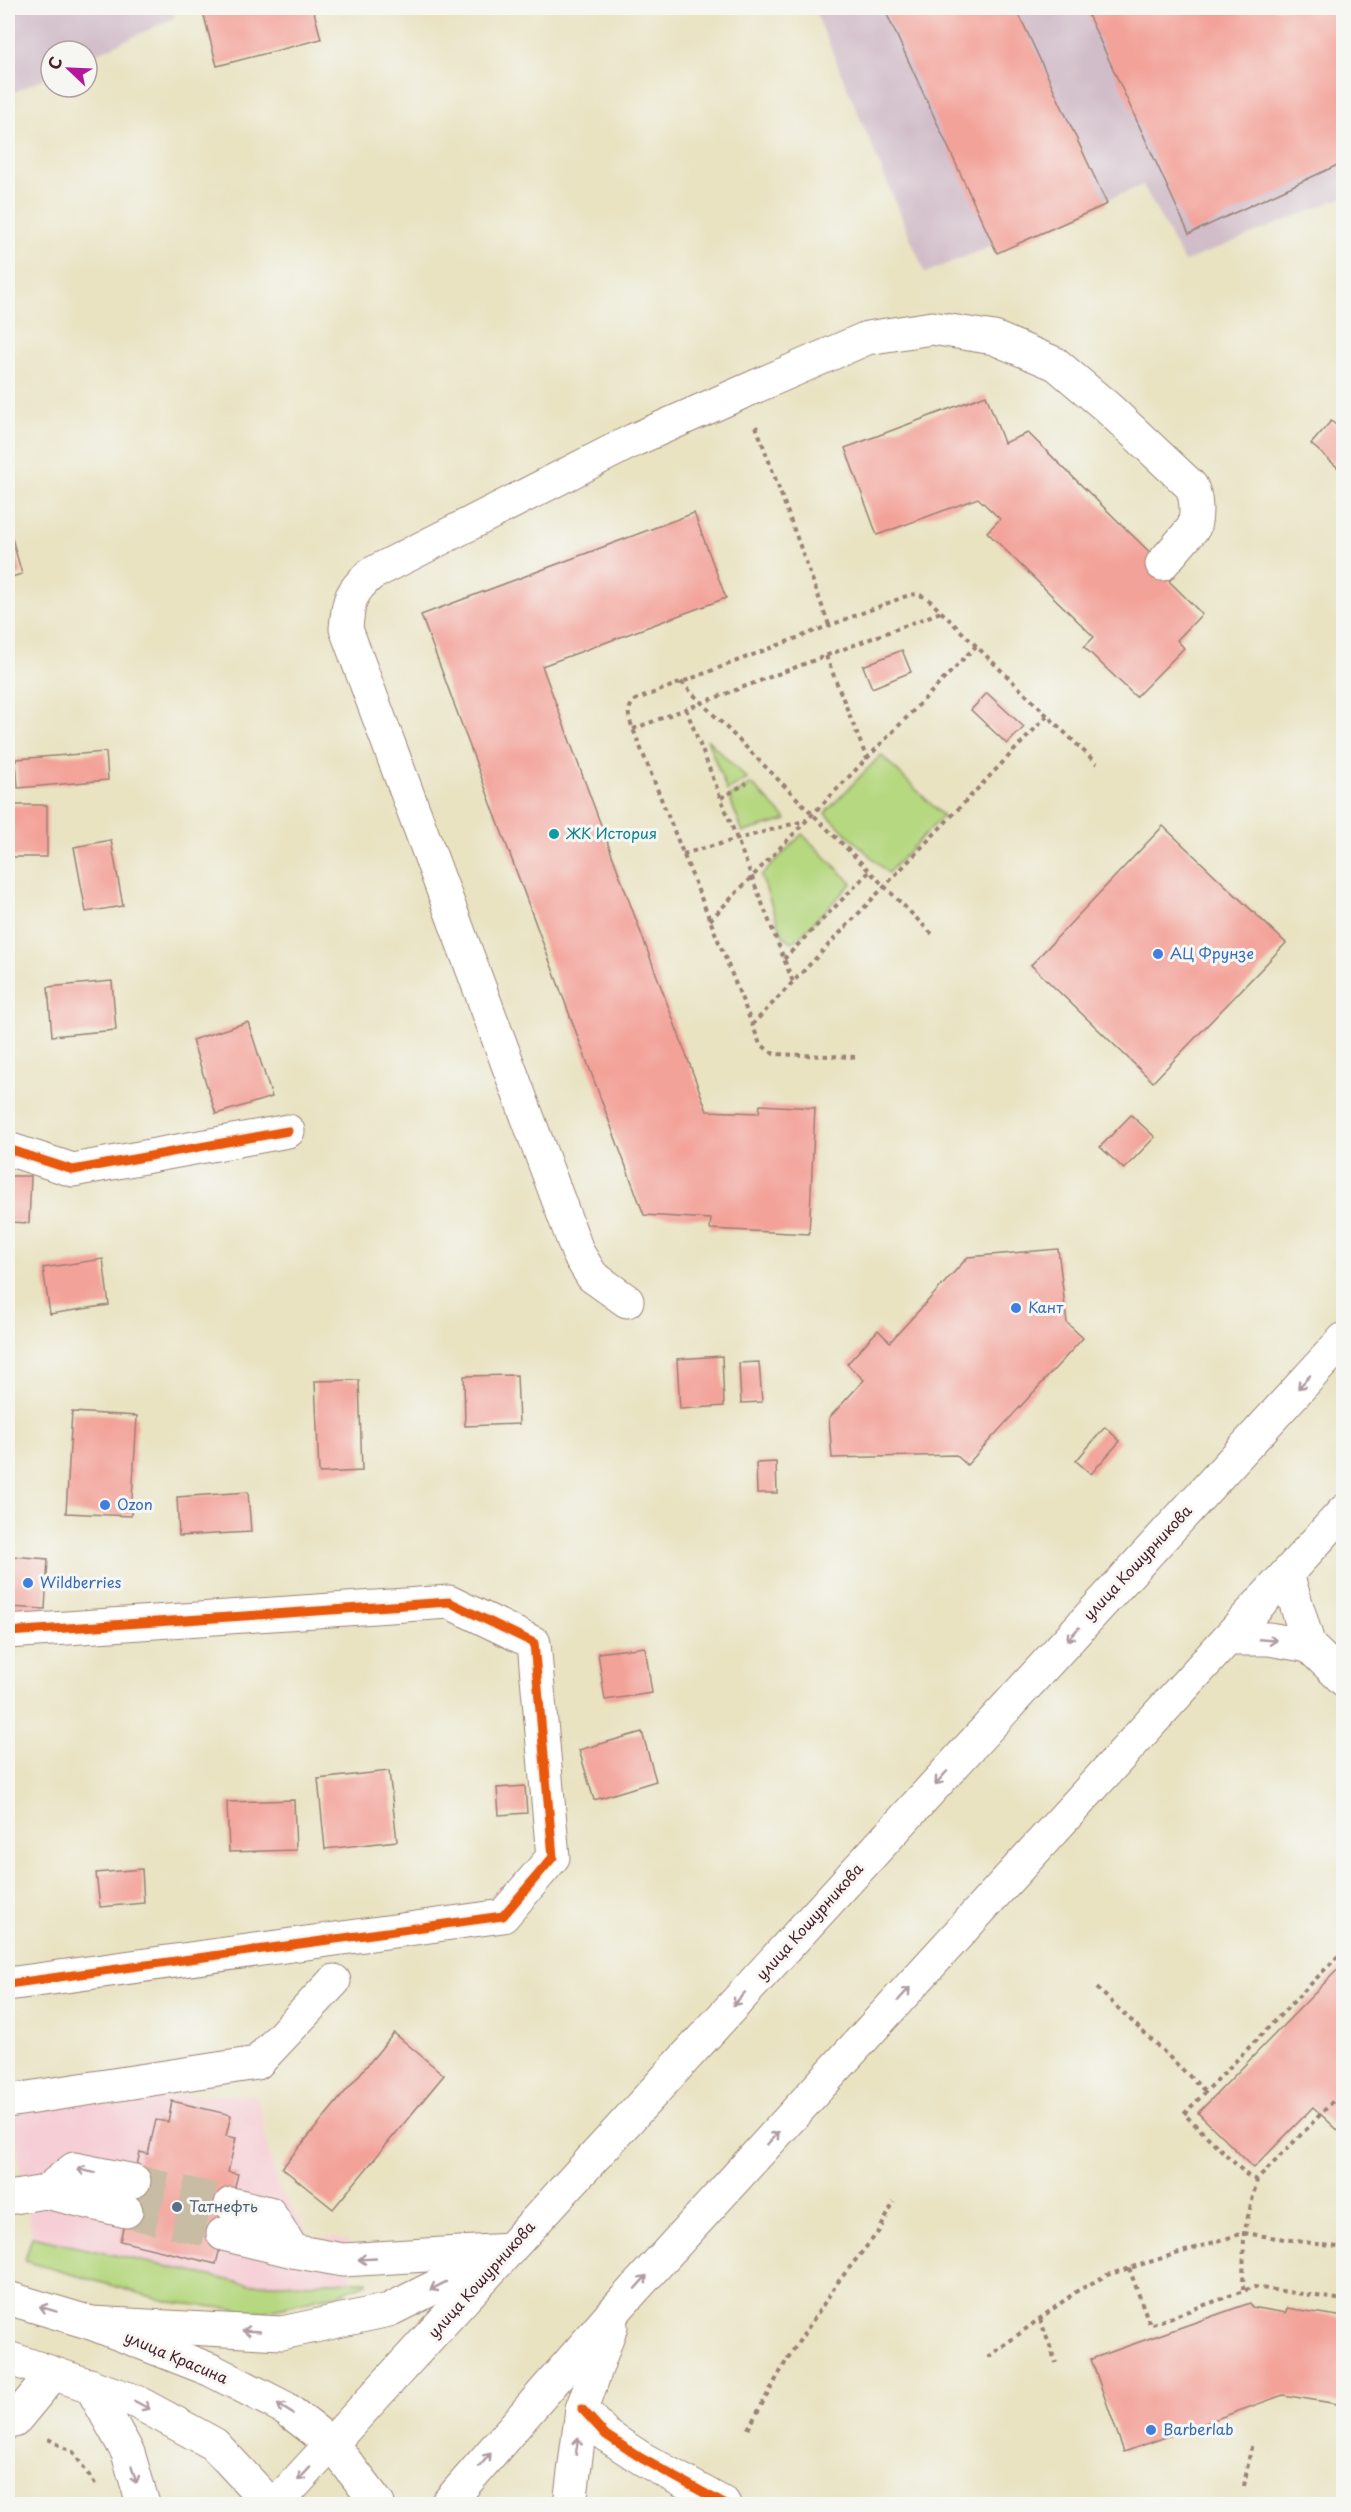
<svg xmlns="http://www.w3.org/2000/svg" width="1351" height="2512" viewBox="0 0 1351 2512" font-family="'Playpen Sans',sans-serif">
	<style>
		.built { fill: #f6cfd6 }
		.industrial { fill: #d1bdc9 }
		.green { fill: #b6d880; stroke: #807c56; stroke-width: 1.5 }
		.building { fill: #f3a299 }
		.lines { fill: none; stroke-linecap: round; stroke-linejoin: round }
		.minor-tunnel { stroke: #c9bca4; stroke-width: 33; stroke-dasharray: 33 16; stroke-linecap: butt }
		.minor-casing { stroke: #9a8176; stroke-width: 35 }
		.major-casing { stroke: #9a8176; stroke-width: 35 }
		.path { stroke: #9a8176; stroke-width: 4; stroke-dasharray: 4.5 4.5; stroke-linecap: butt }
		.minor { stroke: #fff; stroke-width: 33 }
		.major { stroke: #fff; stroke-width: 33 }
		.cycleway-casing { stroke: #f6f6f2; stroke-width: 13 }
		.cycleway { stroke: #e8590c; stroke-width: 9 }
		.oneway { stroke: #ae9aa0 }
		.culture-dot { fill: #0f9aa8; stroke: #f6f6f2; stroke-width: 2 }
		.shop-dot { fill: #3f7fe0; stroke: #f6f6f2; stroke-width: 2 }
		.service-dot { fill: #5c6f8a; stroke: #f6f6f2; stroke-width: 2 }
		.labels { text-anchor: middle; stroke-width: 6; stroke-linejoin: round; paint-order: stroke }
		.culture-label { font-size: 15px; fill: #0d838f; stroke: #f6f6f2; text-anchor: start }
		.shop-label { font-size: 15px; fill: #366cbe; stroke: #f6f6f2; text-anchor: start }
		.street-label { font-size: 15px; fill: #4a1f2b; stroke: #f6f6f2 }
		.service-label { font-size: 15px; fill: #4e5e75; stroke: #f6f6f2; text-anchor: start }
	</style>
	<rect width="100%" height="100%" fill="#f6f6f2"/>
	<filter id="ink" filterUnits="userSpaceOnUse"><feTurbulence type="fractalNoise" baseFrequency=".0167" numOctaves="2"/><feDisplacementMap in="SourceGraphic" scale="12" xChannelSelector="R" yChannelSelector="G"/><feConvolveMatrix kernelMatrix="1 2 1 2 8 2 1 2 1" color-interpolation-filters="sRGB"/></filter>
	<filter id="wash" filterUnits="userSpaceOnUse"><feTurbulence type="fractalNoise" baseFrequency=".008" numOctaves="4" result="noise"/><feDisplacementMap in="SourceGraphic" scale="24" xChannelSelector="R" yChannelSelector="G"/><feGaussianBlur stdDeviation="1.35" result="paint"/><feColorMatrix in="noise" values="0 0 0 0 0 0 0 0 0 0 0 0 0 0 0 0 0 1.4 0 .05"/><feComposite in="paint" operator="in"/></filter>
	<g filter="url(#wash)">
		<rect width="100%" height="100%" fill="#e9e3c2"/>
		<polygon class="built" points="8,2093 257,2096 276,2184 310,2235 349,2240 352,2281 277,2286 242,2283 32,2237"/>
		<g class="industrial">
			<polygon points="8,8 174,8 174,18 87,58 87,51 51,51 51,75 8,95"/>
			<polygon points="814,8 1343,8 1343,197 1184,262 1143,185 925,273"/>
		</g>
		<g class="green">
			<polygon points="707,739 747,779 727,791"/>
			<polygon points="881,755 943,816 888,873 825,813"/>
			<polygon points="752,784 787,820 743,832 729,797"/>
			<polygon points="802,834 852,883 796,940 792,942 783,936 761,876"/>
			<path d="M32,2237L242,2283C284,2287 325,2280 367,2281V2283L338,2294L261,2312L170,2302L25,2261Z"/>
		</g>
		<g id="blocks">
			<g class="building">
				<polygon points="202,8 313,8 321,39 217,66"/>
				<polygon points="884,8 1016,8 1107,204 997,253"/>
				<polygon points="1085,8 1344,8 1344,162 1189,234"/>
				<polygon points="986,395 1004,443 1028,433 1174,576 1169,581 1202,614 1177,640 1184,648 1136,697 1084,647 1094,637 987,532 1000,519 978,498 877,535 845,448"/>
				<polygon points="1331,421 1344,431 1344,473 1311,444"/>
				<polygon points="694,513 726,598 542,666 707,1111 759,1113 760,1105 815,1108 809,1234 710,1229 711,1219 644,1215 421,615"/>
				<polygon points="8,524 22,574 8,578"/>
				<polygon points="902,650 911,672 872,688 863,666"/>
				<polygon points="987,693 1024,727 1007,744 971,710"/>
				<polygon points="106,752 108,780 18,788 16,759"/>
				<rect x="11" y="805" width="36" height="52"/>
				<polygon points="1163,826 1286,943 1153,1082 1031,965"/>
				<polygon points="111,840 123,906 86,912 74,847"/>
				<polygon points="112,981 116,1030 52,1036 48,987"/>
				<polygon points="248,1022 272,1097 216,1114 192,1040"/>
				<polygon points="1131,1115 1155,1137 1124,1169 1100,1147"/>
				<polygon points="8,1176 31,1176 29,1223 8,1222"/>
				<polygon points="1058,1249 1067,1323 1083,1338 967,1465 956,1455 832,1458 829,1418 864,1380 847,1364 878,1330 890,1342 968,1257"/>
				<polygon points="103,1259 109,1305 50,1314 43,1268"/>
				<polygon points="722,1356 724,1406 680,1409 677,1359"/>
				<polygon points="759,1362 762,1402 741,1403 739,1363"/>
				<polygon points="517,1375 519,1424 465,1426 464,1376"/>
				<polygon points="359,1380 362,1471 319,1473 315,1381"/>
				<polygon points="72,1412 137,1416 131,1516 66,1513"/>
				<polygon points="1105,1427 1120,1441 1091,1474 1076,1461"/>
				<polygon points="776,1462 777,1493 757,1493 756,1463"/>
				<polygon points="248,1492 251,1532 179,1536 177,1497"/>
				<polygon points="11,1556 48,1559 45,1609 8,1607"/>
				<polygon points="645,1647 652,1693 605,1700 598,1653"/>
				<polygon points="642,1732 656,1781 594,1800 579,1750"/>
				<polygon points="389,1771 397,1841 325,1849 318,1779"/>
				<polygon points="525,1786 527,1813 499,1815 497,1788"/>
				<polygon points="294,1800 296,1850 229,1852 227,1802"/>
				<polygon points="142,1869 144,1903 100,1907 96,1873"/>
				<polygon points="1344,1963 1344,2136 1313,2107 1254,2168 1198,2113"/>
				<polygon points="394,2033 444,2075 333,2209 282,2168"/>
				<polygon points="172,2101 231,2115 226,2136 236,2138 228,2172 238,2174 216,2264 120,2241 140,2152 148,2154 156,2120 168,2122"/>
				<polygon points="1250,2303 1252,2307 1286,2313 1287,2308 1344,2317 1344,2405 1283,2395 1124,2452 1091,2359"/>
			</g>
		</g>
	</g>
	<g filter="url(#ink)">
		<use href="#blocks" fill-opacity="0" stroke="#9a8176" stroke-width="1.5"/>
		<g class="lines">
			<g class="minor-tunnel">
				<polyline points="134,2181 231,2204"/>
				<polyline points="126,2211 223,2234"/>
			</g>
			<defs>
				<g id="minor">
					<polyline points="8,1149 73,1170 288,1131"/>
					<path d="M627,1301L592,1276L578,1253L346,629C348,601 350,592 371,574L634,440L743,392L867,338L932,328L994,338L1056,364L1108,408L1191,486C1197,497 1197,515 1194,527L1162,564"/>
					<polyline points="1287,1574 1309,1646 1344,1680"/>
					<polyline points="8,1632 449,1602 534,1643 553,1857 503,1916 8,1984"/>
					<polyline points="1228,1639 1269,1639 1309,1646"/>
					<polyline points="8,2101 257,2063 334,1981"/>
					<polyline points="45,2192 74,2169 134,2181"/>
					<polyline points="8,2198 45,2192 126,2211"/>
					<polyline points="231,2204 269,2213 293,2251"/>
					<polyline points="223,2234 293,2251 343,2260 509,2250"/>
					<polyline points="582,2409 606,2435 641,2458 724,2504"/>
					<polyline points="8,2422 14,2421 53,2374"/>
				</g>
				<g id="major">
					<polyline points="8,2298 91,2323 211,2370 285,2408 332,2444 378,2504"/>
					<polyline points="91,2323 282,2333 389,2310 491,2259"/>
					<polyline points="8,2358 135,2401 214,2444 270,2504"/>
					<polyline points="90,2385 128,2453 143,2504"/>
					<polyline points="276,2504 1344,1339"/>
					<polyline points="447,2504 618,2307 1344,1511"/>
					<polyline points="570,2504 582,2409 611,2326"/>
				</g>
			</defs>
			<use href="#minor" class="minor-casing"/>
			<use href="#major" class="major-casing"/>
			<g class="path">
				<polyline points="756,426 829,625"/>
				<polyline points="826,656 867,759"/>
				<polyline points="681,682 933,935"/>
				<polyline points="686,709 793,982"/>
				<polyline points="633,729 941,612"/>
				<polyline points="721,798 747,783"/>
				<polyline points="683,854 807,820"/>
				<polyline points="710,920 976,646"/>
				<polyline points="784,959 870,871"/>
				<polyline points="752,1025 1047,716"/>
				<path d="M855,1057L774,1054L760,1044L633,729C628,716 626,710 635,700L909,595L917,594L927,598L1097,764"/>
				<polyline points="1097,1988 1206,2092"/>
				<polyline points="1257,2180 1247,2175 1184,2114 1344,1950"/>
				<polyline points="1129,2268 1150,2325 1254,2287 1344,2300"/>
				<polyline points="1243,2290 1244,2233 1257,2180 1344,2090"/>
				<polyline points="1040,2319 1056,2363"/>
				<polyline points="988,2357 1077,2291 1107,2275 1244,2233 1344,2248"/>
				<polyline points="748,2429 788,2358 838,2282 879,2231 894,2202"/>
				<polyline points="48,2439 73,2452 97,2487"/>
				<polyline points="1244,2486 1252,2442"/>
			</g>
			<use href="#minor" class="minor"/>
			<use href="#major" class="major"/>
			<defs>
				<g id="cycleway">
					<polyline points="8,1149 73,1170 288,1131"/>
					<polyline points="8,1632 449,1602 534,1643 553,1857 503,1916 8,1984"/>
					<polyline points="582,2409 606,2435 641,2458 724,2504"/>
				</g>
			</defs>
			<use href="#cycleway" class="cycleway-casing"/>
			<use href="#cycleway" class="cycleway"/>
		</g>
		<defs><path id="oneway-shaft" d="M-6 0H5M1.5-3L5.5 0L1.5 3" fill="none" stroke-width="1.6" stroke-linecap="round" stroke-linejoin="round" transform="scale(1.5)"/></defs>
		<g class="oneway">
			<use href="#oneway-shaft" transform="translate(1304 1382) rotate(133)"/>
			<use href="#oneway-shaft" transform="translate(1073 1634) rotate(133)"/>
			<use href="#oneway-shaft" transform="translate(1268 1640) rotate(5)"/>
			<use href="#oneway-shaft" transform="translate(941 1778) rotate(132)"/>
			<use href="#oneway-shaft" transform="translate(904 1994) rotate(-48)"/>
			<use href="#oneway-shaft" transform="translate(739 1999) rotate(132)"/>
			<use href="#oneway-shaft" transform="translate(773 2138) rotate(-48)"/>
			<use href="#oneway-shaft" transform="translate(86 2171) rotate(-168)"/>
			<use href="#oneway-shaft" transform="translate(367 2259) rotate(177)"/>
			<use href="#oneway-shaft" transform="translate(641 2282) rotate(-48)"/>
			<use href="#oneway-shaft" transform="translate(438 2286) rotate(153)"/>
			<use href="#oneway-shaft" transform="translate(48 2309) rotate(-163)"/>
			<use href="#oneway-shaft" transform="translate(251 2331) rotate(-177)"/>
			<use href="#oneway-shaft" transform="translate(142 2405) rotate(28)"/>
			<use href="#oneway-shaft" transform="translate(285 2409) rotate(-148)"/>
			<use href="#oneway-shaft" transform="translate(577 2446) rotate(-82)"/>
			<use href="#oneway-shaft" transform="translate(485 2460) rotate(-49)"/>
			<use href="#oneway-shaft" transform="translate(304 2474) rotate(133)"/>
			<use href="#oneway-shaft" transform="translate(134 2475) rotate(73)"/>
		</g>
	</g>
	<circle class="culture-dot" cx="554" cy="834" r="6"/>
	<g class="shop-dot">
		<circle cx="1158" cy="954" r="6"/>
		<circle cx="1016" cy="1308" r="6"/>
		<circle cx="105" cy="1505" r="6"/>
		<circle cx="28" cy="1583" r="6"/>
		<circle cx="1151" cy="2430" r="6"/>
	</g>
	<circle class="service-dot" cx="177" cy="2207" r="6"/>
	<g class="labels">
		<g class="culture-label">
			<text x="566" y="839">ЖК История</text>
		</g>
		<g class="shop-label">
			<text x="1170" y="959">АЦ Фрунзе</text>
			<text x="1028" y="1313">Кант</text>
			<text x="117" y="1510">Ozon</text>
			<text x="40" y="1588">Wildberries</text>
			<text x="1163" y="2435">Barberlab</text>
		</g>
		<g class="street-label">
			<text transform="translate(1138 1563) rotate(-47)" y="5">улица Кошурникова</text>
			<text transform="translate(810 1922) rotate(-48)" y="5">улица Кошурникова</text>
			<text transform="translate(482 2280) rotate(-48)" y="5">улица Кошурникова</text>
			<text transform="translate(176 2358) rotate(23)" y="5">улица Красина</text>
		</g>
		<g class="service-label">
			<text x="189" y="2212">Татнефть</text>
		</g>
	</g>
	<rect width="1351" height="2512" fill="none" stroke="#f6f6f2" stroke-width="30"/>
	<g transform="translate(69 69) rotate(293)"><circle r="28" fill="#f6f6f2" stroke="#b1a0a2" stroke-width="1.5"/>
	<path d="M0-4.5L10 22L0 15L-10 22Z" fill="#b5179e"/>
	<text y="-9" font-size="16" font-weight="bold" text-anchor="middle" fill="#4a1f2b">С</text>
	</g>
</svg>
